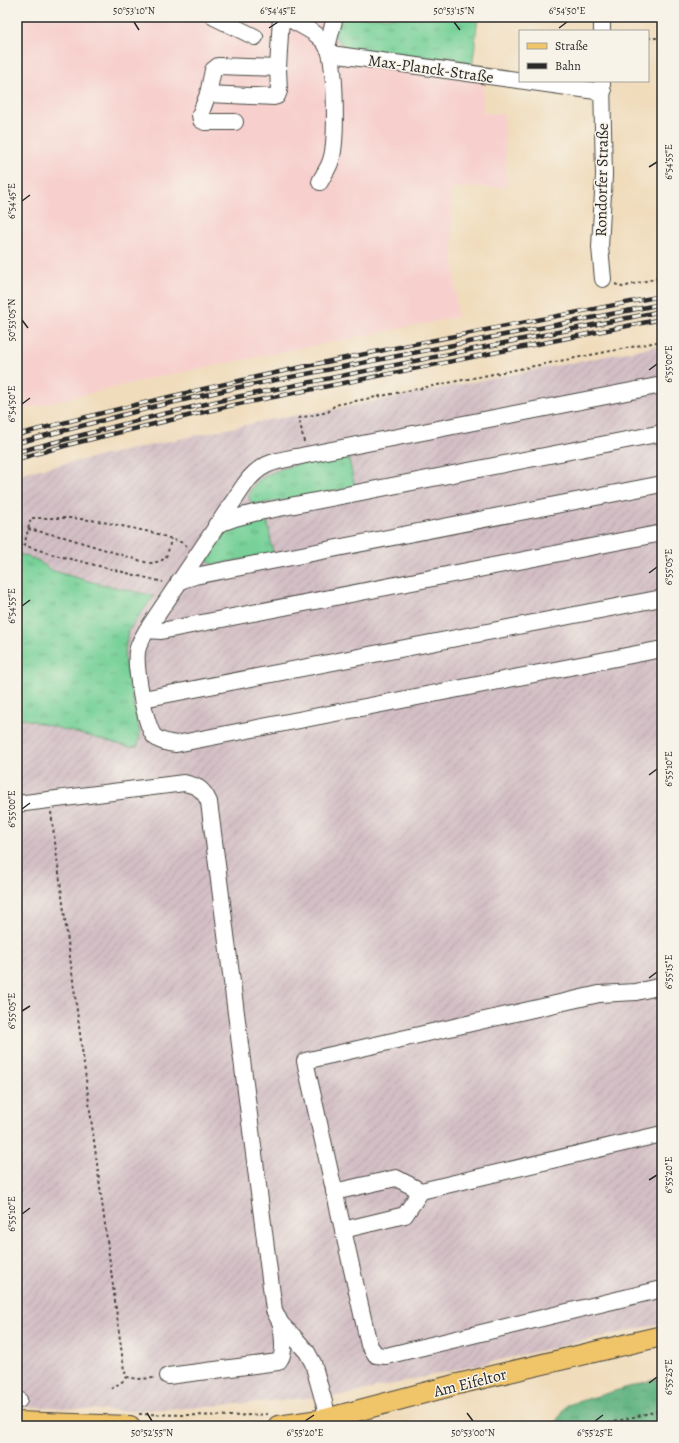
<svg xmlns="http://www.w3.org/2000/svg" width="679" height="1443" viewBox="0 0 679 1443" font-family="Alegreya,serif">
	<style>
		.built { fill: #f7d0ce }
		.industrial { fill: url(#industrial-furrows) }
		.grass { fill: url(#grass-tufts); stroke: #517e62 }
		.forest { fill: url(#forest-crowns); stroke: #466f56 }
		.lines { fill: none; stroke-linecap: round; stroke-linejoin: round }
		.minor-casing { stroke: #494641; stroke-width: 18 }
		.major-casing { stroke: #494641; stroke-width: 22 }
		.path { stroke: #494641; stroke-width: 2; stroke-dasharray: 3 3; stroke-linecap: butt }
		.minor { stroke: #fff; stroke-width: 16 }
		.major { stroke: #f0c469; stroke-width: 20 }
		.rail-casing { stroke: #2b2b2b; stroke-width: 4.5 }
		.rail { stroke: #f7f3e8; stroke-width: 3; stroke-dasharray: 9; stroke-linecap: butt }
		.ticks { fill: none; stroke: #2b2b2b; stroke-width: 1.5 }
		.labels { text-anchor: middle; stroke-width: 3; stroke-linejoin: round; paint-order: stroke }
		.street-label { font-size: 16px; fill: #2b2b2b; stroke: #f7f3e8 }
		.neatline { fill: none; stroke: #2b2b2b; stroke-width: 1.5 }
		.ticks-label { font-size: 10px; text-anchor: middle; fill: #2b2b2b }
	</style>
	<defs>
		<pattern id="industrial-furrows" width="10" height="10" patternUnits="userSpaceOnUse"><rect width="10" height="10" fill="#d2bec4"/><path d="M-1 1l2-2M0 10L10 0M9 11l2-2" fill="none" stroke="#b4a3a9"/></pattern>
		<pattern id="grass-tufts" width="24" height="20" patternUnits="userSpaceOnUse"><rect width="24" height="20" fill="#77d198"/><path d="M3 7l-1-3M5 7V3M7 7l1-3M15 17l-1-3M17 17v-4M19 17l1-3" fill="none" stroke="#62aa7c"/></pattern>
		<pattern id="forest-crowns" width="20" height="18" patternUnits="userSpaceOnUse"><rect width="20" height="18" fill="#61b380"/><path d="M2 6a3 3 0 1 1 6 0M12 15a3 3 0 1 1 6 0" fill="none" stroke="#509269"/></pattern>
	</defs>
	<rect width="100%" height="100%" fill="#f7f3e8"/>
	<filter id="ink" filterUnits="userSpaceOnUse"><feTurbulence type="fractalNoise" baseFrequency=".025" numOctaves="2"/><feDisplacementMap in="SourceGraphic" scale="8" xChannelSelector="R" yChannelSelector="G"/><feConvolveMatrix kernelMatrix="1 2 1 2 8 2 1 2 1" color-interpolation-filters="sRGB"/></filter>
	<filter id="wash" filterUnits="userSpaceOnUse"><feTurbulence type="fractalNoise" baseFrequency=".012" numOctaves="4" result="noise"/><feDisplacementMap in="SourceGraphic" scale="16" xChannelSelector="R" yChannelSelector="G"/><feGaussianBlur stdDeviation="0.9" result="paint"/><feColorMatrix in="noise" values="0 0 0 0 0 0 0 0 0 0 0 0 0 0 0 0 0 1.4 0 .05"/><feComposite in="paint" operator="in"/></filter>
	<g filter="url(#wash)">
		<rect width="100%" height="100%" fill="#f0dcbb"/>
		<polygon class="built" points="17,17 325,17 324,24 483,80 483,113 504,114 507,187 450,188 457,317 153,378 17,411"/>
		<polygon class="industrial" points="662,345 662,1323 345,1395 187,1408 125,1411 17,1406 17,717 74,732 17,623 17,474 268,420 341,408"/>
		<g class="grass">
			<polygon points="325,17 478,17 472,70 345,49 324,24"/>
			<path d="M348,455L355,487L254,505L249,499C247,467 326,459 348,455Z"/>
			<path d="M267,518L273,553L215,565C211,564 207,562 207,557C207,553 209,549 212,546C225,527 246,523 267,518Z"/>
			<polygon points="17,553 37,560 51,570 88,581 154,596 128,631 124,657 140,735 138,746 129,747 17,717"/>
		</g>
		<polygon class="forest" points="662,1377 662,1426 553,1426 567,1405"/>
	</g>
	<g filter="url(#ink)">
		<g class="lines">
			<defs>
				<g id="minor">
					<polyline points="214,17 255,37"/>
					<path d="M286,17C301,26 319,32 328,48C336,62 337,143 331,160C329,168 323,175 320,182"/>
					<polyline points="602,31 602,17"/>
					<polyline points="327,47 335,17"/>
					<polyline points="331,54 603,92"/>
					<polyline points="602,83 604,175 600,247 603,279"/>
					<polyline points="208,94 274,97 277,96 279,91 278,68"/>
					<polyline points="235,122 205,122 201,120 200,115 208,94 213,70 218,66 278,68 281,17"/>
					<path d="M662,385L306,455C279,461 262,460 245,484L147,630C143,637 138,644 137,652C135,666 145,728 155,737C161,742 168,743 176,744L662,649"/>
					<polyline points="216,525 235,518 254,513 662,433"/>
					<polyline points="179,581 195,576 662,484"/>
					<polyline points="147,630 161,631 662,533"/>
					<polyline points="143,699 662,598"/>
					<path d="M17,804L184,783C198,786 203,789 209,802L274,1310L281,1324L293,1336L307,1352L313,1363L325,1406L326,1419"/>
					<polyline points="662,986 636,992 599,994 305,1061 369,1345 376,1355 386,1356 662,1289"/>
					<polyline points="334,1192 396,1178 421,1191 662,1134"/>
					<polyline points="343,1230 405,1215 421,1191"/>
					<path d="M168,1376L278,1362C287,1353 282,1335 281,1324"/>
					<polyline points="17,1400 19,1400"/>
				</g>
				<g id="major">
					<polyline points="17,1422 130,1426"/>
					<polyline points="278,1426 326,1419 458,1384 662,1336"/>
				</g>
			</defs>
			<use href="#minor" class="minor-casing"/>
			<use href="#major" class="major-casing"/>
			<g class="path">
				<polyline points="648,38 662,38"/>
				<polyline points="615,284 622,287 662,277"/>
				<polyline points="304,442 299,418 328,412 335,405 662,341"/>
				<path d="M28,529L64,537L148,563C168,562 167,556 171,539"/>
				<polyline points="17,543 51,554 163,582"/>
				<polyline points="24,546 31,518 72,518 98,521 155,533 183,543 188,547"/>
				<polyline points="51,812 124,1370 127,1377 137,1379 154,1378"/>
				<polyline points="111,1389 123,1381 127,1377"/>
				<polyline points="139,1414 232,1416 269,1414"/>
				<polyline points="597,1426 662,1410"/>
			</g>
			<use href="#minor" class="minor"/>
			<use href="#major" class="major"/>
			<defs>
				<g id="rail">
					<path d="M17,435C229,378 446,337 662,296"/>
					<polyline points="17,443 153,407 235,388 662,304"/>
					<polyline points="17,452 159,415 227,399 662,311"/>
					<polyline points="17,459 75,443 229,406 662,319"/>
				</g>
			</defs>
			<use href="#rail" class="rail-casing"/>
			<use href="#rail" class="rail"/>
		</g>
	</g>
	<path class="ticks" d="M134,22L139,30M454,22L460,30M269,28L278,22M559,28L567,22M649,167L657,162M22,201L30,195M22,320L28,328M649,370L657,364M22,404L30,398M649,573L657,567M22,606L30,600M649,775L657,769M22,809L30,803M649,978L657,972M22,1011L30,1006M649,1180L657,1175M22,1214L30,1208M649,1383L657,1377M147,1413L152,1421M467,1413L473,1421M305,1421L314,1415M595,1421L603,1415"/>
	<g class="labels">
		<g class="street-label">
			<text transform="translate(431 68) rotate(8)" y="6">Max-Planck-Straße</text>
			<text transform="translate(601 180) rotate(-89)" y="6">Rondorfer Straße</text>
			<text transform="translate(470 1382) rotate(-14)" y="6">Am Eifeltor</text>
		</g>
	</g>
	<rect width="679" height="1443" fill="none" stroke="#f7f3e8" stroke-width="44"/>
	<rect x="519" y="30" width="130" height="52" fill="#f7f3e8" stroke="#a5a39c"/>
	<rect x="527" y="43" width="20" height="6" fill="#f0c469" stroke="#a5a39c"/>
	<text x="555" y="50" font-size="12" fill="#2b2b2b">Straße</text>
	<rect x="527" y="63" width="20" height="6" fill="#2b2b2b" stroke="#a5a39c"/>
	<text x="555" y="70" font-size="12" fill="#2b2b2b">Bahn</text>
	<rect x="22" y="22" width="635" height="1399" class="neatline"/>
	<g class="ticks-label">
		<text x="134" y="14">50°53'10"N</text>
		<text x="278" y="14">6°54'45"E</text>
		<text x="454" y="14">50°53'15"N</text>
		<text x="567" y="14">6°54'50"E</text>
		<text transform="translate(668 162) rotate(-90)" y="4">6°54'55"E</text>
		<text transform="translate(11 201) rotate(-90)" y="4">6°54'45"E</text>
		<text transform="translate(11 320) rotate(-90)" y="4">50°53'05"N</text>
		<text transform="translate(668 364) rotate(-90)" y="4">6°55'00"E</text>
		<text transform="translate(11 404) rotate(-90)" y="4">6°54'50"E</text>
		<text transform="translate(668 567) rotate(-90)" y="4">6°55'05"E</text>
		<text transform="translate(11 606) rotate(-90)" y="4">6°54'55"E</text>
		<text transform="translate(668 769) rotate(-90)" y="4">6°55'10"E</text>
		<text transform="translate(11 809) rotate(-90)" y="4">6°55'00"E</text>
		<text transform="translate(668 972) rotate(-90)" y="4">6°55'15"E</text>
		<text transform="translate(11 1011) rotate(-90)" y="4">6°55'05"E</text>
		<text transform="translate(668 1175) rotate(-90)" y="4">6°55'20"E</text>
		<text transform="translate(11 1214) rotate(-90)" y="4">6°55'10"E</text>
		<text transform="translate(668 1377) rotate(-90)" y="4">6°55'25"E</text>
		<text x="152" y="1436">50°52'55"N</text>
		<text x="305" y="1436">6°55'20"E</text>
		<text x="473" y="1436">50°53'00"N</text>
		<text x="595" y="1436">6°55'25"E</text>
	</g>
</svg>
